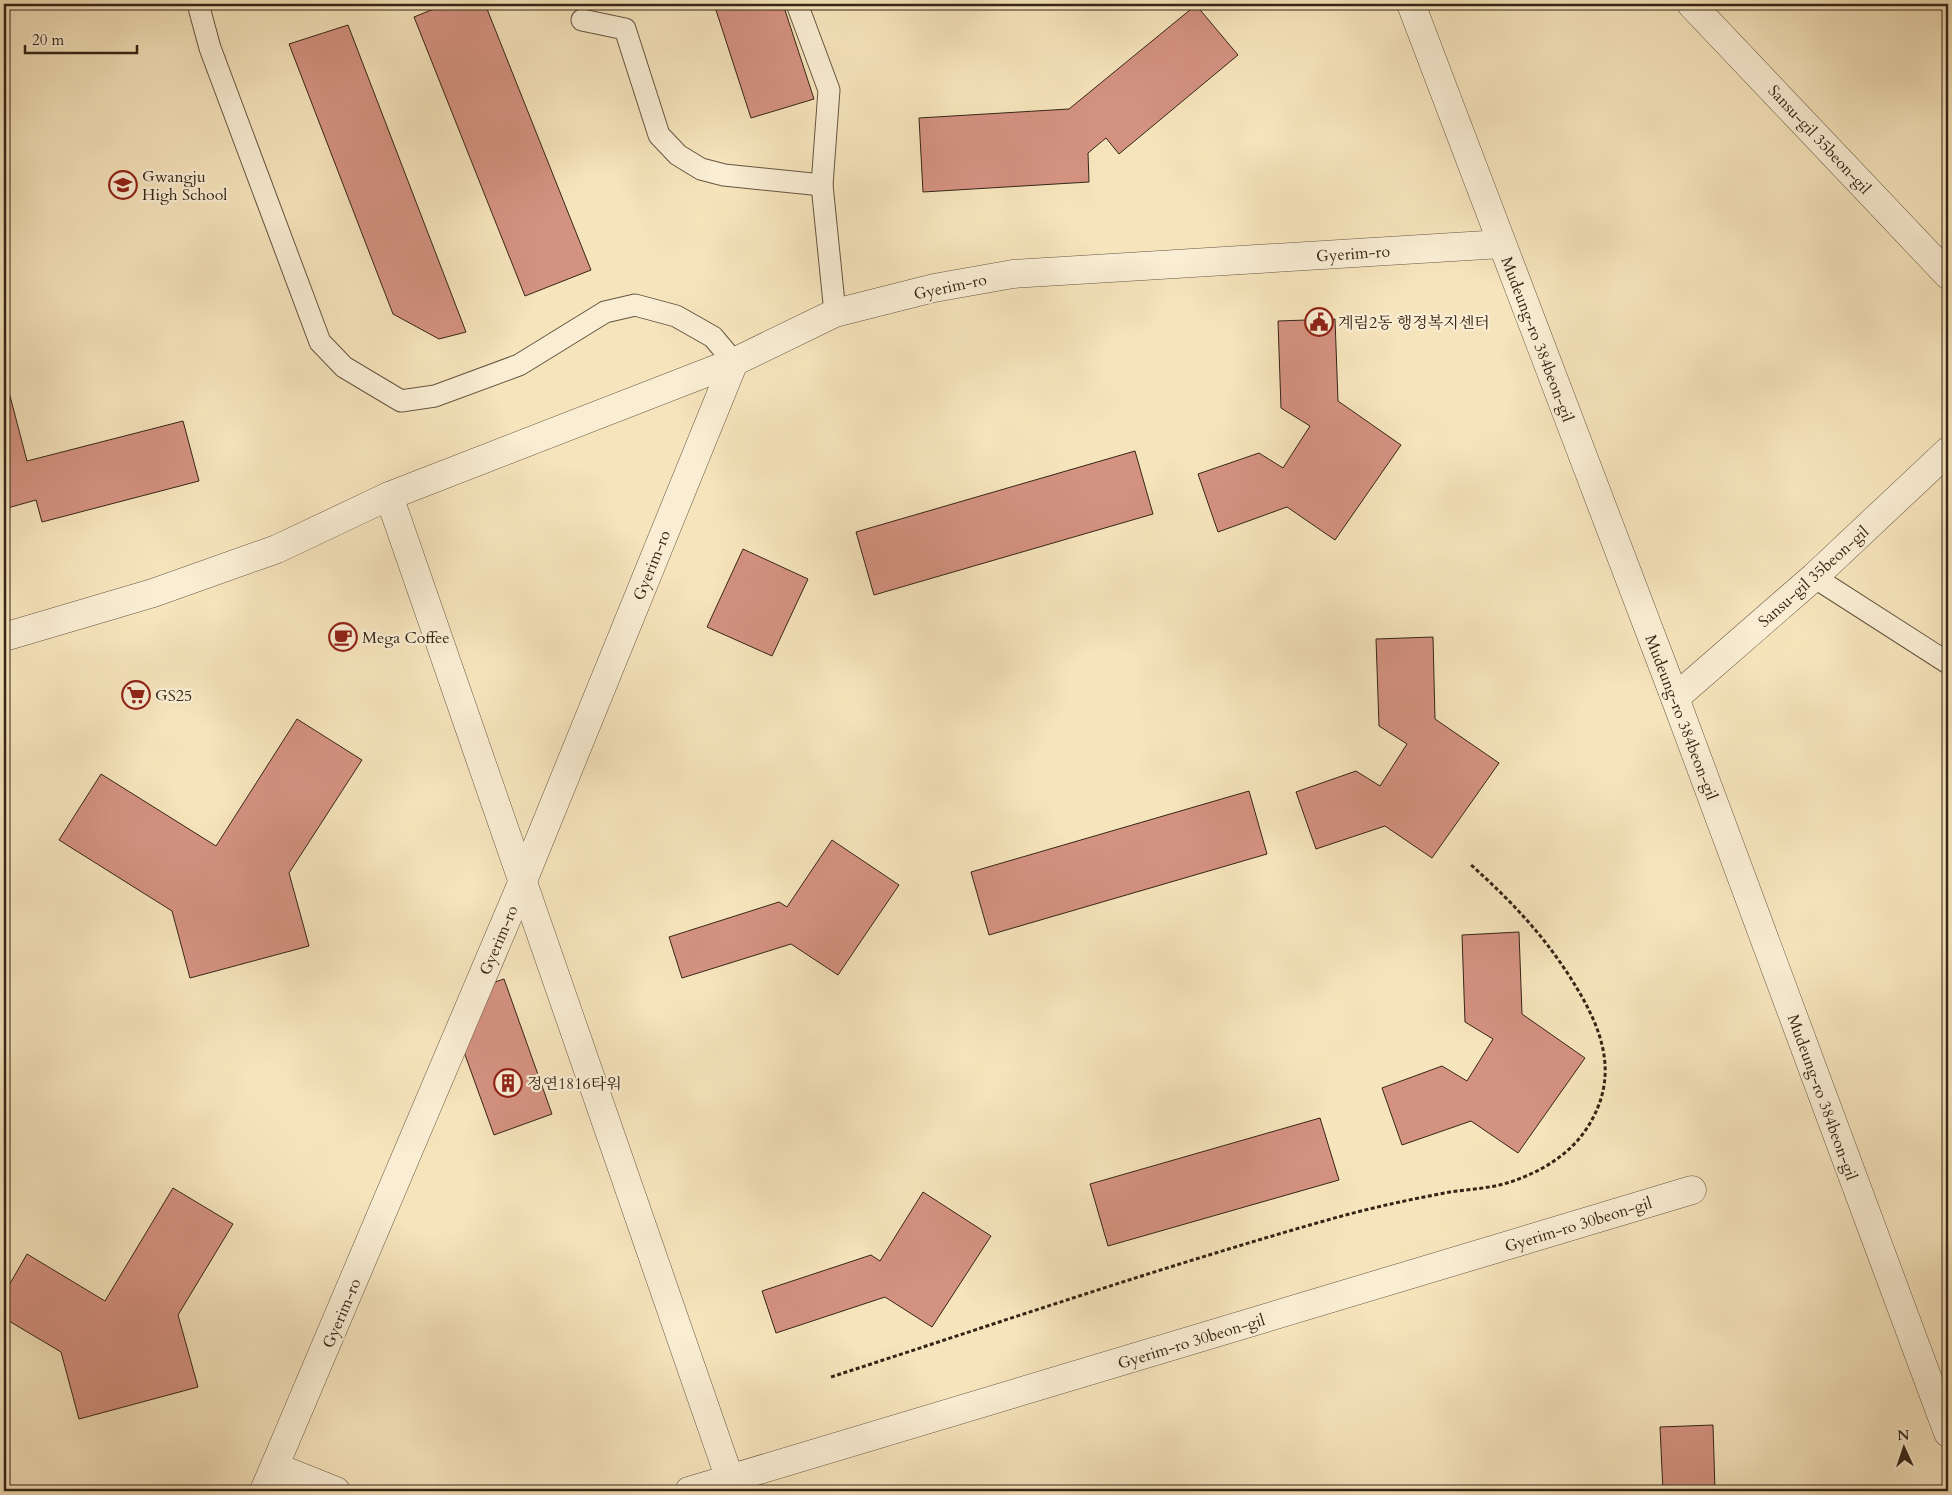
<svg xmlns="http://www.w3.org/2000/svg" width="1952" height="1495" viewBox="0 0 1952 1495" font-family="Cardo,'Noto Serif KR',serif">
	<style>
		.building { fill: #d49281; stroke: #352516 }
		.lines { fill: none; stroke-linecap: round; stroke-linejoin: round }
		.lane-casing { stroke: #655540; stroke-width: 23 }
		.street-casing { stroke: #655540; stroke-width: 29 }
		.path { stroke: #352516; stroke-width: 3; stroke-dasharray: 4 2.5; stroke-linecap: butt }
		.lane { stroke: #f9edd3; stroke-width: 21 }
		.street { stroke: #f9edd3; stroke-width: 28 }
		.labels { text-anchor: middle; stroke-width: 4.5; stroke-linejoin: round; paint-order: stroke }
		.street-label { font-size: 16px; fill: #352516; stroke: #f9edd3 }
		.poi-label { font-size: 16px; fill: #352516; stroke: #f9edd3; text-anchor: start }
	</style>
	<rect width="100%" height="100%" fill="#f6e4bc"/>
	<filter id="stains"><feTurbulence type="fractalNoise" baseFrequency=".004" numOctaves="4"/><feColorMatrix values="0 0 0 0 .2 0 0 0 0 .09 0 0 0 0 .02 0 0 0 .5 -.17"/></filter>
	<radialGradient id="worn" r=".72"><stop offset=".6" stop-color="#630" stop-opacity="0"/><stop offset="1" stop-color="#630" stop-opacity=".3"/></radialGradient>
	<g class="building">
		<polygon points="446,4 485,4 591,270 525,296 414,17"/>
		<polygon points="714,4 783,4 814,99 751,118"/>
		<polygon points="1196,5 1238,55 1119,154 1106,138 1088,153 1089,182 923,192 919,118 1069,109"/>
		<polygon points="348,25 466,332 439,339 393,314 289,44"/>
		<polygon points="1335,319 1338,401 1401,445 1335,540 1287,507 1218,532 1198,474 1259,453 1283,468 1310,426 1281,408 1278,321"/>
		<polygon points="4,373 27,461 183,421 199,481 42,522 36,500 4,509"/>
		<polygon points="1135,451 1153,514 874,595 856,532"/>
		<polygon points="743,549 808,579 772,656 707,627"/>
		<polygon points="1433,637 1435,719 1499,763 1432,858 1385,826 1316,849 1296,792 1356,771 1380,786 1407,744 1379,726 1376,639"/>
		<polygon points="297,719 362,760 289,873 309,946 190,978 172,911 59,840 101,774 216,846"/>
		<polygon points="1249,791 1267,854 989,935 971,872"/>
		<polygon points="832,840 899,885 838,975 791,944 682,978 669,937 779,902 787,907"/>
		<polygon points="1519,932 1522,1014 1585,1058 1518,1153 1471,1121 1402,1145 1382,1088 1442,1066 1467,1081 1493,1039 1465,1022 1462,935"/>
		<polygon points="504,979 552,1114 494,1135 464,1052 486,985"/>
		<polygon points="1320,1118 1339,1180 1108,1246 1090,1184"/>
		<polygon points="173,1188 233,1224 178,1315 198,1387 79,1419 61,1352 4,1318 4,1294 27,1254 105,1301"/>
		<polygon points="923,1192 991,1236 932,1327 885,1297 776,1333 762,1291 871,1255 880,1261"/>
		<polygon points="1713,1425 1715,1491 1663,1491 1660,1427"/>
	</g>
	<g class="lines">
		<defs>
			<g id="lane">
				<polyline points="198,4 210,48 320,342 344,367 401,401 435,396 519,365 605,312 635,305 676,316 713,337 734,362"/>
				<polyline points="797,4 829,90 822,185 835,313"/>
				<polyline points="582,20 625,29 659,135 678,155 701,169 724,175 822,185"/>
				<polyline points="1814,577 1948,663"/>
			</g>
			<g id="street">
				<polyline points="1411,4 1675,698 1948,1433"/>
				<polyline points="1691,4 1948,275"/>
				<polyline points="389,496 734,1491"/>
				<polyline points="4,637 153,593 277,549 389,496 734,362"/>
				<polyline points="1675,698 1814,577 1948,451"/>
				<polyline points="276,1467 336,1491"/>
				<polyline points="264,1491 522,883 734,362 835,313 934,288 1013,274 1502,244"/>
				<polyline points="689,1491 1692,1190"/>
			</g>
		</defs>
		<use href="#lane" class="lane-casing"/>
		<use href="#street" class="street-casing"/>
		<path class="path" d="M831,1377C995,1324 1158,1268 1324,1221C1365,1209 1407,1200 1450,1192C1472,1189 1495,1188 1516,1180C1544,1170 1571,1153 1587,1128C1622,1074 1601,1026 1570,977C1541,932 1510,900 1470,864"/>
		<use href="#lane" class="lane"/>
		<use href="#street" class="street"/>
	</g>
	<defs>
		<symbol id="school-ring" viewBox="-11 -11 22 22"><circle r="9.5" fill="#f9edd3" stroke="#8f2418" stroke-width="1.5"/><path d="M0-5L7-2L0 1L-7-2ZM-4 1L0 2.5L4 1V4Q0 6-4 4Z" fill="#8f2418"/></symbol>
		<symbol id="civic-ring" viewBox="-11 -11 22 22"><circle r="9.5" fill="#f9edd3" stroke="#8f2418" stroke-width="1.5"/><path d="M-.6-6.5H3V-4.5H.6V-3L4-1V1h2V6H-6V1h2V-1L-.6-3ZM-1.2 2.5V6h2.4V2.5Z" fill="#8f2418"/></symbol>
		<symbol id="cafe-ring" viewBox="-11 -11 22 22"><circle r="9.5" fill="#f9edd3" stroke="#8f2418" stroke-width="1.5"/><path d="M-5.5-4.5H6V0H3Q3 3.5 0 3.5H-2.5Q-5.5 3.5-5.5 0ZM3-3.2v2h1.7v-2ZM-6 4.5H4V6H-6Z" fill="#8f2418"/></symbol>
		<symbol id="supermarket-ring" viewBox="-11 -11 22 22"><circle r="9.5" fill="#f9edd3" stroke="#8f2418" stroke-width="1.5"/><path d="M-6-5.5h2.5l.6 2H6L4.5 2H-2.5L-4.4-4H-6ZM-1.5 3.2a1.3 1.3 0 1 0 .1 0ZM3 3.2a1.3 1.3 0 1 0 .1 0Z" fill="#8f2418"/></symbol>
		<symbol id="building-ring" viewBox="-11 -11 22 22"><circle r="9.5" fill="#f9edd3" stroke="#8f2418" stroke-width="1.5"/><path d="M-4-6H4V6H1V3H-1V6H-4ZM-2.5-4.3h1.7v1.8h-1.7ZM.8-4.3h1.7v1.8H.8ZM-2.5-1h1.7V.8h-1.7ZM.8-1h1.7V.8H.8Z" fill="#8f2418"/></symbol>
	</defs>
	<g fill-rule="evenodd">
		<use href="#school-ring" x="107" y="169" width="32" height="32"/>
		<use href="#civic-ring" x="1303" y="306" width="32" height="32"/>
		<use href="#cafe-ring" x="327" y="621" width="32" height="32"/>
		<use href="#supermarket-ring" x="120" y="679" width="32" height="32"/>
		<use href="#building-ring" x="492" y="1067" width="32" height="32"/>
	</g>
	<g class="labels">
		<g class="street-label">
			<text transform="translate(1820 139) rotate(47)" y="6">Sansu-gil 35beon-gil</text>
			<text transform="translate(1353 253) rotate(-4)" y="6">Gyerim-ro</text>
			<text transform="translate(950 286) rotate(-12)" y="6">Gyerim-ro</text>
			<text transform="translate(1538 339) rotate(69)" y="6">Mudeung-ro 384beon-gil</text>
			<text transform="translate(651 565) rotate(-68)" y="6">Gyerim-ro</text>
			<text transform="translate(1813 576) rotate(-42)" y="6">Sansu-gil 35beon-gil</text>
			<text transform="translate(1682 717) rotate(69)" y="6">Mudeung-ro 384beon-gil</text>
			<text transform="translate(498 940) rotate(-67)" y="6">Gyerim-ro</text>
			<text transform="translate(1823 1097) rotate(70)" y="6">Mudeung-ro 384beon-gil</text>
			<text transform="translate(1578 1224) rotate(-17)" y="6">Gyerim-ro 30beon-gil</text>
			<text transform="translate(341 1313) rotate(-67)" y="6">Gyerim-ro</text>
			<text transform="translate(1191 1341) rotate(-17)" y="6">Gyerim-ro 30beon-gil</text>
		</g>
		<g class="poi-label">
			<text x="142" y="182">Gwangju<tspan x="142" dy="18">High School</tspan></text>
			<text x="1338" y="328">계림2동 행정복지센터</text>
			<text x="362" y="643">Mega Coffee</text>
			<text x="155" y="701">GS25</text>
			<text x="527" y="1089">정연1816타워</text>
		</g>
	</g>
	<rect width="1952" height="1495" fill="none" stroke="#f6e4bc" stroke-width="20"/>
	<rect x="5" y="5" width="1942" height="1485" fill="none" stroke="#352516" stroke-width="2.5"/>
	<rect x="10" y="10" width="1932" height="1475" fill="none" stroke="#352516"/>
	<g transform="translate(1904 1448) rotate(357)" stroke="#f9edd3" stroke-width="4" paint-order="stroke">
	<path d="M0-4L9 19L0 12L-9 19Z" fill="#352516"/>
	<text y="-8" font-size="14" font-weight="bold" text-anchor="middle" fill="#352516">N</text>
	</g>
	<path d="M25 45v8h112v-8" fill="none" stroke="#352516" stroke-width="2.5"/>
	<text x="32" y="45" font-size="15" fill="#352516" stroke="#f9edd3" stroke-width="4" paint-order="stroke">20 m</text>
	<rect width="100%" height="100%" filter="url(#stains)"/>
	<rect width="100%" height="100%" fill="url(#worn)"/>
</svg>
